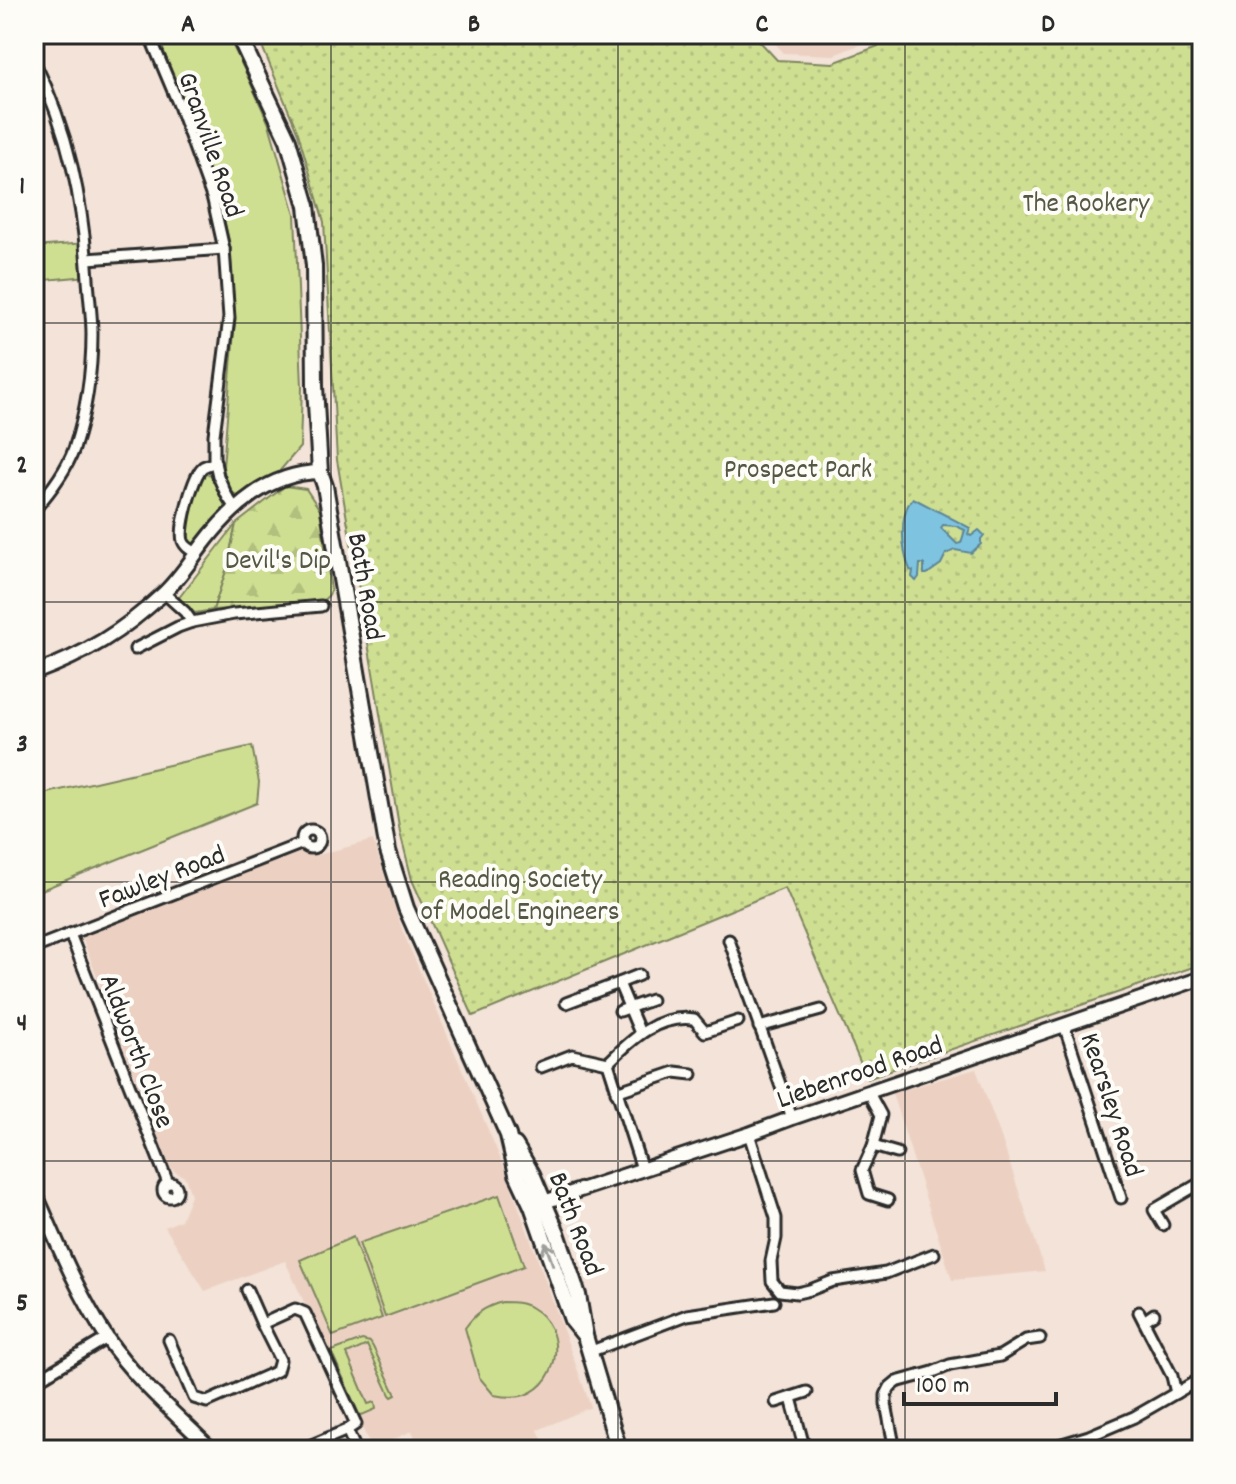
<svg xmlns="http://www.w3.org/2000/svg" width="1236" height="1484" viewBox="0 0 1236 1484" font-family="Dekko,sans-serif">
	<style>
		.built { fill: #ecd1c3 }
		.green { fill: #cfdf92; stroke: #7d855e; stroke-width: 2 }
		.forest { fill: url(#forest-firs); stroke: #7d855e; stroke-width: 2 }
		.park { fill: url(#park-dots); stroke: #7d855e; stroke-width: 2 }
		.water { fill: #7ec3df; stroke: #5d8697; stroke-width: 2; fill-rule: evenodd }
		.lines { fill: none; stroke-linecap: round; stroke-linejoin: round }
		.minor-casing { stroke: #2b2b2b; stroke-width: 15 }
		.tertiary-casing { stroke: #2b2b2b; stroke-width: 18 }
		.primary-casing { stroke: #2b2b2b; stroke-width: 20 }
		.minor { stroke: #fdfcf7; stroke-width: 9 }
		.tertiary { stroke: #fdfcf7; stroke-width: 12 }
		.primary { stroke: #fdfcf7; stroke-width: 14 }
		.oneway { stroke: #9e9e9b }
		.grid { fill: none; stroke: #2b2b2b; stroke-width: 2; stroke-opacity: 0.55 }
		.labels { text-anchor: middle; stroke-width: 8; stroke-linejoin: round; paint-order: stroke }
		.street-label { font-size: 28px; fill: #2b2b2b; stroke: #fdfcf7 }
		.park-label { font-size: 28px; fill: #545845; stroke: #fdfcf7 }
		.neatline { fill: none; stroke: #2b2b2b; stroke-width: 3 }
		.grid-label { font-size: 26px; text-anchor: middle; font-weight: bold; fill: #2b2b2b }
	</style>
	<defs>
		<pattern id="forest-firs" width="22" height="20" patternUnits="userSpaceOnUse" patternTransform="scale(2)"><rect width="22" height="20" fill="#cfdf92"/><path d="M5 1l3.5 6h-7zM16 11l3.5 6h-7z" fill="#b2c07e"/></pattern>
		<pattern id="park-dots" width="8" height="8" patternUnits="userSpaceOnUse" patternTransform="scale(2)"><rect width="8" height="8" fill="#cfdf92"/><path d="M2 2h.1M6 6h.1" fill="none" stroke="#b2c07e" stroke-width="1.8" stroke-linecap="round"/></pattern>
	</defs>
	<rect width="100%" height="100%" fill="#f3e3d8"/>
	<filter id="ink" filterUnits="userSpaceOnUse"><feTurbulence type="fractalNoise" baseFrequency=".0125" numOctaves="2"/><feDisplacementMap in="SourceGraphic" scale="16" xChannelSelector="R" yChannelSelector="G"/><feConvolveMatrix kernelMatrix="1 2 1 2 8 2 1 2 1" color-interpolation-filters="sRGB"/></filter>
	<g filter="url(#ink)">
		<g class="built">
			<polygon points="766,34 886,34 834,55 784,53"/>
			<polygon points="373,840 403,932 505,1169 591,1407 538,1430 547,1450 421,1450 412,1431 372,1449 285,1261 205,1291 165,1227 181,1220 191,1195 185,1177 175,1172 170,1167 81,935 300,852 318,855"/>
			<polygon points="976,1069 1000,1134 1045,1271 952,1280 892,1093"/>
		</g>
		<g class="green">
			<polygon points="157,34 227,34 247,75 269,124 295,214 302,387 300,447 278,473 237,496 228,488 223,467 235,318 230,245 220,203 200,143"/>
			<polygon points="86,243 88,276 34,281 34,247"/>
			<polygon points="205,474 212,475 224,502 224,509 199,541 194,545 188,543 184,537 199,477"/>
			<polygon points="236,524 226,571 213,610 195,613 178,599"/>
			<polygon points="252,746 259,782 257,803 34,893 34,796"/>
			<polygon points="499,1195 524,1266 385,1317 359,1243"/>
			<polygon points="353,1237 382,1318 333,1336 300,1260"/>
			<path d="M502,1302C512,1302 523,1302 532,1308C566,1328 562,1381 525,1395C515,1398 504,1397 494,1395L479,1377L465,1328C475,1314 484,1307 502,1302Z"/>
			<polygon points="362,1340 370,1342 373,1347 396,1395 392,1397 390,1395 367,1345 347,1354 368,1404 375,1402 376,1409 362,1415 359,1414 332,1353 332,1351"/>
		</g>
		<polygon class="forest" points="285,486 306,489 320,510 331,591 328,596 319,604 213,610 226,571 236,524"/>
		<polygon class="park" points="257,34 753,34 777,60 833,63 910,34 1202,34 1202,964 867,1078 785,888 473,1016 412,880 400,832 337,460 324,222 298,133"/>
		<path class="water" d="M913,498L970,528L968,534L971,536L979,530L984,535L981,539V544L971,553L955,550L946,554L941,564L927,574H924V564H920L919,577L916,581L912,577L913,571L910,570C902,551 898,514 913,498ZM943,525L956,526L965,530L961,543L957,544L941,528Z"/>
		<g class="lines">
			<defs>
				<g id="minor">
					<polyline points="149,34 178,103 213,200 224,249 229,318 214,435 214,458 218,476 227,496 235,508"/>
					<path d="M34,61C69,131 83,202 88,279C89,298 92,316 92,334C92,373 86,412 74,449C66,471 49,493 34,510"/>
					<polyline points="87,259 224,249"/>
					<path d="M197,553C191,550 185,547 183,541C179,528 193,475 203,467C205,466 213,463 215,462"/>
					<polyline points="164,593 185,612 192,622"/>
					<polyline points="135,649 178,627 192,622 234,614 321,606"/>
					<circle cx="311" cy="839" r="9"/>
					<polyline points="70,934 168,1183"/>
					<polyline points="729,940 792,1118"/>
					<polyline points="34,948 303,843"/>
					<polyline points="619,983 639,975"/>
					<polyline points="566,1003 619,983 640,1033"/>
					<polyline points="620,1011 651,1000"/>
					<polyline points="1064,1025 1121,1198"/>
					<polyline points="759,1027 821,1010"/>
					<polyline points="541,1067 572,1055 608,1063"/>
					<polyline points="616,1092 675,1072 692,1074"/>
					<polyline points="869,1093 881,1115 873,1146 862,1170 869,1194 888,1200"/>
					<polyline points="749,1134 776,1218 776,1238 771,1261 772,1281 780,1291 797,1293 810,1290 833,1281 886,1273 934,1254"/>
					<polyline points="873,1146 897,1153"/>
					<path d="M642,1169L608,1063C632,1039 658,1014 694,1019L705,1032L738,1021"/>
					<circle cx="170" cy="1190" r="7"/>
					<polyline points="1163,1225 1154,1210 1202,1182"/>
					<polyline points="247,1290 262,1324"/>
					<polyline points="1139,1312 1172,1376 1176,1393"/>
					<polyline points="1144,1321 1154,1314"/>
					<polyline points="169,1340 194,1398 207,1402 277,1371 280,1360 262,1324 295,1309 305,1313 356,1424 347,1430 300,1450"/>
					<polyline points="589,1352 687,1315 774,1302"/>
					<polyline points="34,1382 107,1338"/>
					<polyline points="791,1398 805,1450"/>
					<polyline points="776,1402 807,1392"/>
					<polyline points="347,1430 356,1450"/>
					<polyline points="895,1450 886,1404 886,1395 890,1387 896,1382 933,1372 950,1365 1000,1356 1026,1340 1040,1338"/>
					<polyline points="1042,1450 1089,1436 1134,1417 1202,1378"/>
				</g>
				<g id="tertiary">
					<path d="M34,673C86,654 122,632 163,594C178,580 189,563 201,547C231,507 268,473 320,472"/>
					<path d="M34,1190C56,1240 77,1292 107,1338C135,1380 177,1415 212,1450"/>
					<polyline points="535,1205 749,1134 792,1118 1202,978"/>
				</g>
				<g id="primary">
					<polyline points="238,34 288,140 307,206 314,266 315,386 320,472 325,486 388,851 406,908 508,1135 517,1174 532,1206 572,1320 585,1336"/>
					<polyline points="515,1145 532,1174 557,1233 578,1295 585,1336 619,1450"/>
				</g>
			</defs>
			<use href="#minor" class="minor-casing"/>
			<use href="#tertiary" class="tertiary-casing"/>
			<use href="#primary" class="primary-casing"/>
			<use href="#minor" class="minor"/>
			<use href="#tertiary" class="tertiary"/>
			<use href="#primary" class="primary"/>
		</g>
		<defs><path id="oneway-shaft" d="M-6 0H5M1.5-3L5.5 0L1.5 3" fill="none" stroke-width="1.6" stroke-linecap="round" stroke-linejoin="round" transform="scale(2)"/></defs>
		<use class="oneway" href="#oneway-shaft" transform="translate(549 1254) rotate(-110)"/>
	</g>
	<path class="grid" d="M331,34V1450M618,34V1450M905,34V1450M34,323H1202M34,602H1202M34,882H1202M34,1161H1202"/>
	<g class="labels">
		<g class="street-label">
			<text transform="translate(213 144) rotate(71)" y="10">Granville Road</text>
			<text transform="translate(368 586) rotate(80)" y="10">Bath Road</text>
			<text transform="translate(161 875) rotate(-21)" y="10">Fawley Road</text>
			<text transform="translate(139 1050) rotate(69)" y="10">Aldworth Close</text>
			<text transform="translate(859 1070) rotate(-19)" y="10">Liebenrood Road</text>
			<text transform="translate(1114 1104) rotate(72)" y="10">Kearsley Road</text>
			<text transform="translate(578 1223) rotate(69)" y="10">Bath Road</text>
		</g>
		<g class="park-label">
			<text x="1086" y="211">The Rookery</text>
			<text x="798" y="477">Prospect Park</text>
			<text x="278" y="568">Devil's Dip</text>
			<text x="520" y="887">Reading Society<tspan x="520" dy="32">of Model Engineers</tspan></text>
		</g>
	</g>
	<rect width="1236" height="1484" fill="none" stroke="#fdfcf7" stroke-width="88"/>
	<path d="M904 1392v12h152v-12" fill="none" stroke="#2b2b2b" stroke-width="4"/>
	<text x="916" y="1392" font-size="24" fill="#2b2b2b" stroke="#fdfcf7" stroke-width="6" paint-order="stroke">100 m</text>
	<rect x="44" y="44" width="1148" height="1396" class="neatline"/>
	<g class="grid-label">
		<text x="188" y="31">A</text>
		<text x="474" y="31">B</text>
		<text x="762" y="31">C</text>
		<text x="1048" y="31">D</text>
		<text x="22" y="193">1</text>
		<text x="22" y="472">2</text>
		<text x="22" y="751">3</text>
		<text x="22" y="1030">4</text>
		<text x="22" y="1310">5</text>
	</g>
</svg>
